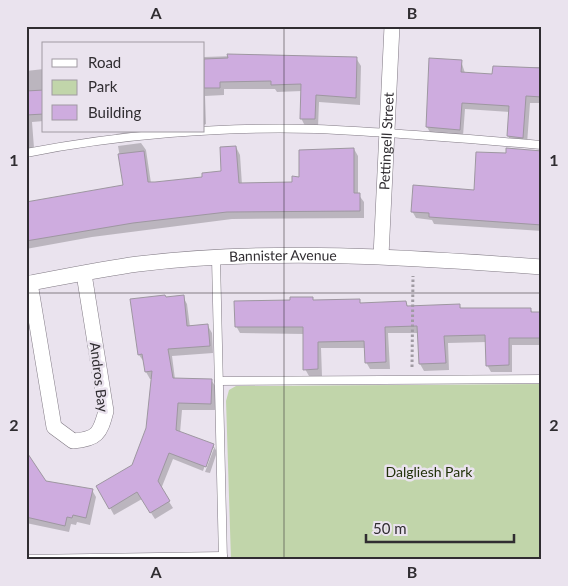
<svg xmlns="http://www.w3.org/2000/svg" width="568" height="586" viewBox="0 0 568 586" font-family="Lato,sans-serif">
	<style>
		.green { fill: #c1d5aa }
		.shadow { fill: #0003 }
		.building { fill: #ceacdf; stroke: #9e97a1 }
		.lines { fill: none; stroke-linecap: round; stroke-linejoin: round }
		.service-casing { stroke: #817a84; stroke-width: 9 }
		.minor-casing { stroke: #817a84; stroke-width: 16 }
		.path { stroke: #a09ba3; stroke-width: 3; stroke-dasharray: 2.5 2.5; stroke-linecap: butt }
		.service { stroke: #fff; stroke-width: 8 }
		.minor { stroke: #fff; stroke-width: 15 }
		.grid { fill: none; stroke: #302d31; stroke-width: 1; stroke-opacity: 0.55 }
		.labels { text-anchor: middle; stroke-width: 5; stroke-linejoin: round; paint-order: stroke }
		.street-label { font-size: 14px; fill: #302d31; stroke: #eae3ee }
		.park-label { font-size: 14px; fill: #223209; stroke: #eae3ee }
		.neatline { fill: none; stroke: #302d31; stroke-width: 2 }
		.grid-label { font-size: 16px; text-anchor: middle; font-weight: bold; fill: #302d31 }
	</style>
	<rect width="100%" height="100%" fill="#eae3ee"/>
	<polygon class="green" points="542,384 542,560 231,560 226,401 229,390 236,386"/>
	<g class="shadow">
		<polygon points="267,55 356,58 361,66 360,105 319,102 318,127 305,126 301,118 302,91 277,92 275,89 224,89 224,95 205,96 206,124 204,125 204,57"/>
		<polygon points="461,61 465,73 493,75 520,67 542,67 542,103 530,103 527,144 512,143 508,136 510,112 465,109 463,136 431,134 427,127"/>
		<polygon points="44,69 44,121 32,122 34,148 26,149 26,71"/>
		<polygon points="133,131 159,131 120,140 116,134"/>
		<polygon points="141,143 146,150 151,183 204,178 223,172 236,147 240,155 242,185 293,183 354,149 358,156 358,194 364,202 364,218 232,219 92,237 26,249 26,203 125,186 118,146"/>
		<polygon points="542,162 542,231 434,224 432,220 416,218 412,211 475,191"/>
		<polygon points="183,297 187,304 190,327 208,326 212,333 213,353 172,356 175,379 211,380 216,387 215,410 182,410 180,433 213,445 217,452 210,473 205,472 214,448 211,448 203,471 173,459 161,489 173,508 155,519 142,499 114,515 98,486 133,466 147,428 153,379 150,379 146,372 144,362 139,355"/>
		<polygon points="359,300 361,304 406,303 408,307 460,306 461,309 531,310 533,313 542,314 542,370 541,345 512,345 512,372 491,372 487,365 487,342 448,343 449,370 424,371 420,364 419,333 388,333 390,369 370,369 366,362 366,348 321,348 322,376 309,376 305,369 304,334 240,333 236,326 314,301"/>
		<polygon points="26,454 45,482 92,490 96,497 90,525 77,522 76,525 71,524 69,532 26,523"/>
	</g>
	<g class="building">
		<polygon points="227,54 357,57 356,98 316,95 315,119 300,119 301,84 271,85 271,81 220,82 220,88 204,88 204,59 228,58"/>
		<polygon points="429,58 462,60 461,72 492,74 493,66 542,68 542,97 526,96 523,138 507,136 509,106 462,103 460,130 426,127"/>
		<polygon points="44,90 44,114 26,115 26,91"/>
		<polygon points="236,146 239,183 292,182 292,176 299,177 299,150 354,148 354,193 360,193 360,211 227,212 133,223 26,241 26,202 123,185 118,154 144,151 148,182 155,182 202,177 202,173 221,171 220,147"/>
		<polygon points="506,148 542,151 542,225 429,217 429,213 411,212 413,185 474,190 476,152 506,153"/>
		<polygon points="165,295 166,297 184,295 187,326 208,324 210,346 168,349 173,378 212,379 211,404 178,403 176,430 214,444 206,467 169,453 158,481 170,501 150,513 137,492 109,509 96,486 132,465 146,428 152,371 145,372 142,354 138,355 130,299"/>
		<polygon points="290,297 313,297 313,300 360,299 360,303 406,301 407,306 460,304 460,308 531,308 531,312 542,312 542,338 509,338 509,365 486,366 485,335 444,336 446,363 419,364 417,326 385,327 386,362 365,363 364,341 318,342 318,369 303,370 303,327 235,327 234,301 290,300"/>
		<polygon points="26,451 46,481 93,489 86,518 73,515 72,518 67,517 65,526 26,517"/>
	</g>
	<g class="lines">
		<defs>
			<g id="service">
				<path d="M26,153C117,135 223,126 316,129C391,132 467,139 542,145"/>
				<polyline points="216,259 223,560"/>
				<polyline points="219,381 542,379"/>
				<polyline points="26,559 223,556"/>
			</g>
			<g id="minor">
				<path id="s1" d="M381,256L392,26"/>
				<path d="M30,283L54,427L73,441C97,439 100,434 106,411L84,274"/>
				<path id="s2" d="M26,284C63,277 101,269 138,264C272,248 407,257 542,267"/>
			</g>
		</defs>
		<use href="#service" class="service-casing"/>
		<use href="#minor" class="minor-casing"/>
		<polyline class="path" points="412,367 413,276"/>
		<use href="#service" class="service"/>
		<use href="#minor" class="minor"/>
	</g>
	<path class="grid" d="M284,26V560M26,293H542"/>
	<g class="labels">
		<g class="street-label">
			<text dy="5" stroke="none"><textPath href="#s1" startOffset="115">Pettingell Street</textPath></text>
			<text dy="5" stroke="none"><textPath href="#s2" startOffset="259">Bannister Avenue</textPath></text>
			<text transform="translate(99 377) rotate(83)" y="5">Andros Bay</text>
		</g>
		<g class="park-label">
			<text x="429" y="477">Dalgliesh Park</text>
		</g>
	</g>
	<rect width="568" height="586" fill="none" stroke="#eae3ee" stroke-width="55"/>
	<rect x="42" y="42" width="162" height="90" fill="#eae3ee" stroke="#a09aa2"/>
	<rect x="52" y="59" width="25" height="8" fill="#ffffff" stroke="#a09aa2"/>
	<text x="88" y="68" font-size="15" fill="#302d31">Road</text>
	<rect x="52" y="80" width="25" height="15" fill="#c1d5aa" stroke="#a09aa2"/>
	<text x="88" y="92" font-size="15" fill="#302d31">Park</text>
	<rect x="52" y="105" width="25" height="15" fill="#ceacdf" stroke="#a09aa2"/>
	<text x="88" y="118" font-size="15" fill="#302d31">Building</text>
	<path d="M366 534v8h148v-8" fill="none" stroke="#302d31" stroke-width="2.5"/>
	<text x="373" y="534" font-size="15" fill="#302d31" stroke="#eae3ee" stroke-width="4" paint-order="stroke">50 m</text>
	<rect x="28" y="28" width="512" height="530" class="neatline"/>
	<g class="grid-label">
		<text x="156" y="19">A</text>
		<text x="412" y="19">B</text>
		<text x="14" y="166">1</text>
		<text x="554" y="166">1</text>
		<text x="14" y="431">2</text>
		<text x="554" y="431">2</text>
		<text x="156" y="578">A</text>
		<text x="412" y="578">B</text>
	</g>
</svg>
